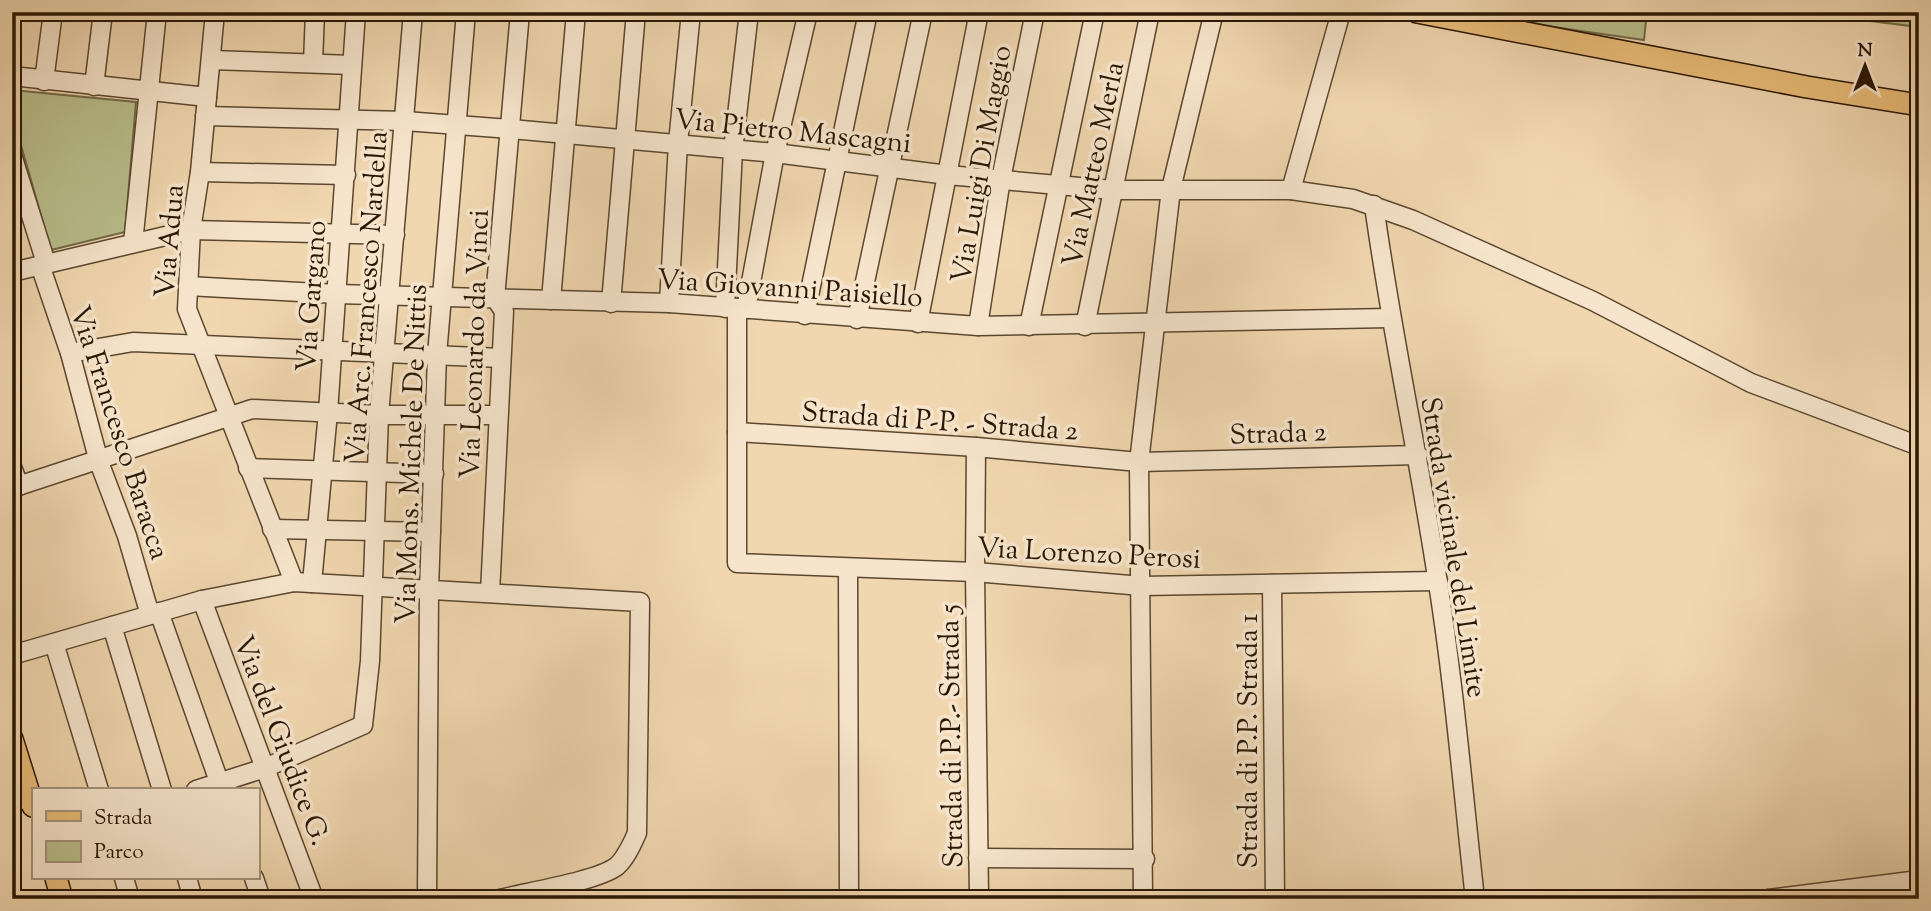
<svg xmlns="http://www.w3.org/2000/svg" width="1931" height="911" viewBox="0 0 1931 911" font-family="'Sorts Mill Goudy',serif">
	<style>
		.green { fill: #b9be8c; stroke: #716a48; stroke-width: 2 }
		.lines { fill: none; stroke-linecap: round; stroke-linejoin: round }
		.minor-casing { stroke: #5b472e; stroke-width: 21 }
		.major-casing { stroke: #291703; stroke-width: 24 }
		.minor { stroke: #f6e5cc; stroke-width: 18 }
		.major { stroke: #e8bc78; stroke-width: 21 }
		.labels { text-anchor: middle; stroke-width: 7; stroke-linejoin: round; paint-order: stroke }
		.street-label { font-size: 28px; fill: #291703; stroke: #f6e5cc }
	</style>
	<rect width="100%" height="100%" fill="#f1d7b0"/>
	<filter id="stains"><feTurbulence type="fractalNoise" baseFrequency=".00286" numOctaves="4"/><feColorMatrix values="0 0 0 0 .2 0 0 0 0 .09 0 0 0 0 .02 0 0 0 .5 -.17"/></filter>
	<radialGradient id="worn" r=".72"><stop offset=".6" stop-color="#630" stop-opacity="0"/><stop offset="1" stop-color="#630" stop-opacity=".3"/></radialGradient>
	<g class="green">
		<polygon points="1449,12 1647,12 1644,40"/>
		<polygon points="1704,12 1919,12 1919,27 1846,18 1764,21"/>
		<polygon points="12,90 136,102 125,232 51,250 12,114"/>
	</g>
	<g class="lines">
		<defs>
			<g id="minor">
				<polyline points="215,12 200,172 191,230 187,309 294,582"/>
				<polyline points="211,60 352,65"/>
				<polyline points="313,63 315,12"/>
				<polyline points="12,76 207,97"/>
				<polyline points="44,81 53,12"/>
				<polyline points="94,86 103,12"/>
				<polyline points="205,116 405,121 511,129 775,153 948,175 1113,190 1291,190 1353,199 1413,220 1593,301 1751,383 1919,446"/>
				<polyline points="12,155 46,263"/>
				<polyline points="200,172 346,175"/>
				<polyline points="1291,190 1341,12"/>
				<path d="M1374,205C1391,330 1418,452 1437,577C1454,683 1463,792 1475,899"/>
				<polyline points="133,243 157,12"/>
				<polyline points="40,265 70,353 99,462 127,536 150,615"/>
				<polyline points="12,272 191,230 395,235"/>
				<polyline points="188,286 337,294 669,303 978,326 1389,318"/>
				<polyline points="551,300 576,12"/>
				<polyline points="611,303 636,12"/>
				<polyline points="669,303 678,143 691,12"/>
				<polyline points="725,308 733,150 749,12"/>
				<polyline points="737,308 737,563 975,572 1142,586 1438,581"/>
				<polyline points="746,309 775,153 808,12"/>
				<polyline points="805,315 868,12"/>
				<polyline points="857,319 923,12"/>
				<polyline points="918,323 979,12"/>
				<polyline points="978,326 1001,179 1035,12"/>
				<polyline points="1029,326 1095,12"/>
				<polyline points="1085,326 1150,12"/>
				<polyline points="70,353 133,342 501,358"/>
				<polyline points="737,432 976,447 1139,462 1418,455"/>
				<polyline points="976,447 975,572 979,899"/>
				<polyline points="12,467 19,486"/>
				<polyline points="248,468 434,474"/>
				<polyline points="12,488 252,409 379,415 498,415"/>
				<polyline points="272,529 431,532"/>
				<polyline points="848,569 849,899"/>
				<polyline points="312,583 328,412 356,12"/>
				<polyline points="1272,584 1275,899"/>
				<polyline points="490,593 504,311 495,298 520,12"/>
				<polyline points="202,600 314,899"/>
				<polyline points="159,612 222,790"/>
				<polyline points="112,626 162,790"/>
				<polyline points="54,643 99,790"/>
				<path d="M12,655L202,600L294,582L640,602L637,833C632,844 626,858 617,866C598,881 527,892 500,899"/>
				<polyline points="196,790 265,768 363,725 370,661 379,415 413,12"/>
				<polyline points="12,802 30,797"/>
				<polyline points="978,858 1145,859"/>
				<polyline points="124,878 130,899"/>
				<polyline points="187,878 193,899"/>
				<polyline points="254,878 261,899"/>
				<polyline points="427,899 429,590 437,355 466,12"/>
				<polyline points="1143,899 1139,462 1171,189 1214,12"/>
				<polyline points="1768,899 1919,880"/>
			</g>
			<g id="major">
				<polyline points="1417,12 1807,87 1919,105"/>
				<polyline points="12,739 33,806"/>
				<polyline points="56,878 62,899"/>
			</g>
		</defs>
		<use href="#minor" class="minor-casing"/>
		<use href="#major" class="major-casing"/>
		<use href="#minor" class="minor"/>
		<use href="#major" class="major"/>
	</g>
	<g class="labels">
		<g class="street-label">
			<text transform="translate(793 130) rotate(6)" y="10">Via Pietro Mascagni</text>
			<text transform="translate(980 164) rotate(-80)" y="10">Via Luigi Di Maggio</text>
			<text transform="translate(1092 164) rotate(-78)" y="10">Via Matteo Merla</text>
			<text transform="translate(168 241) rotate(-85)" y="10">Via Adua</text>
			<text transform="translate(790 287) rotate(4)" y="10">Via Giovanni Paisiello</text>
			<text transform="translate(310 296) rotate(-86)" y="10">Via Gargano</text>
			<text transform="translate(365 297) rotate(-86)" y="10">Via Arc. Francesco Nardella</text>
			<text transform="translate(473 344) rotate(-88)" y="10">Via Leonardo da Vinci</text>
			<text transform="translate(940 420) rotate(4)" y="10">Strada di P-P. - Strada 2</text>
			<text transform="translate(121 432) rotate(72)" y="10">Via Francesco Baracca</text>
			<text transform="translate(1278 432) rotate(-2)" y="10">Strada 2</text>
			<text transform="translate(410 454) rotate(-88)" y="10">Via Mons. Michele De Nittis</text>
			<text transform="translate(1455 547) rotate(81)" y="10">Strada vicinale del Limite</text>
			<text transform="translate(1089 552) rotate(3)" y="10">Via Lorenzo Perosi</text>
			<text transform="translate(950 736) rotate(-91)" y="10">Strada di P.P.- Strada 5</text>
			<text transform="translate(283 740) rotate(69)" y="10">Via del Giudice G.</text>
			<text transform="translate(1247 741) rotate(-90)" y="10">Strada di P.P. Strada 1</text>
		</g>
	</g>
	<rect width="1931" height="911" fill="none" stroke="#f1d7b0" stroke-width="42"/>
	<rect x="14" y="14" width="1903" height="883" fill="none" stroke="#291703" stroke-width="3.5"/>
	<rect x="21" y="21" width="1889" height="869" fill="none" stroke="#291703" stroke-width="2"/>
	<rect x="32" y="788" width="228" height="91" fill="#f6e5cc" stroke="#a4937c" stroke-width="2"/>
	<rect x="46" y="811" width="35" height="10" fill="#e8bc78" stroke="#a4937c" stroke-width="2"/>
	<text x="94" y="824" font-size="21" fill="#291703">Strada</text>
	<rect x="46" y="841" width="35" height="21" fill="#b9be8c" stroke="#a4937c" stroke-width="2"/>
	<text x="94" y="858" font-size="21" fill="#291703">Parco</text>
	<g transform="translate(1865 66)" stroke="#f6e5cc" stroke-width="5" paint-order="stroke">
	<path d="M0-5L12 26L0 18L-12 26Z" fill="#291703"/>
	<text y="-10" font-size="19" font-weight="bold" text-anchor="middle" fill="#291703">N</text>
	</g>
	<rect width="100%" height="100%" filter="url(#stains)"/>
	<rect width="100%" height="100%" fill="url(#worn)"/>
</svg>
